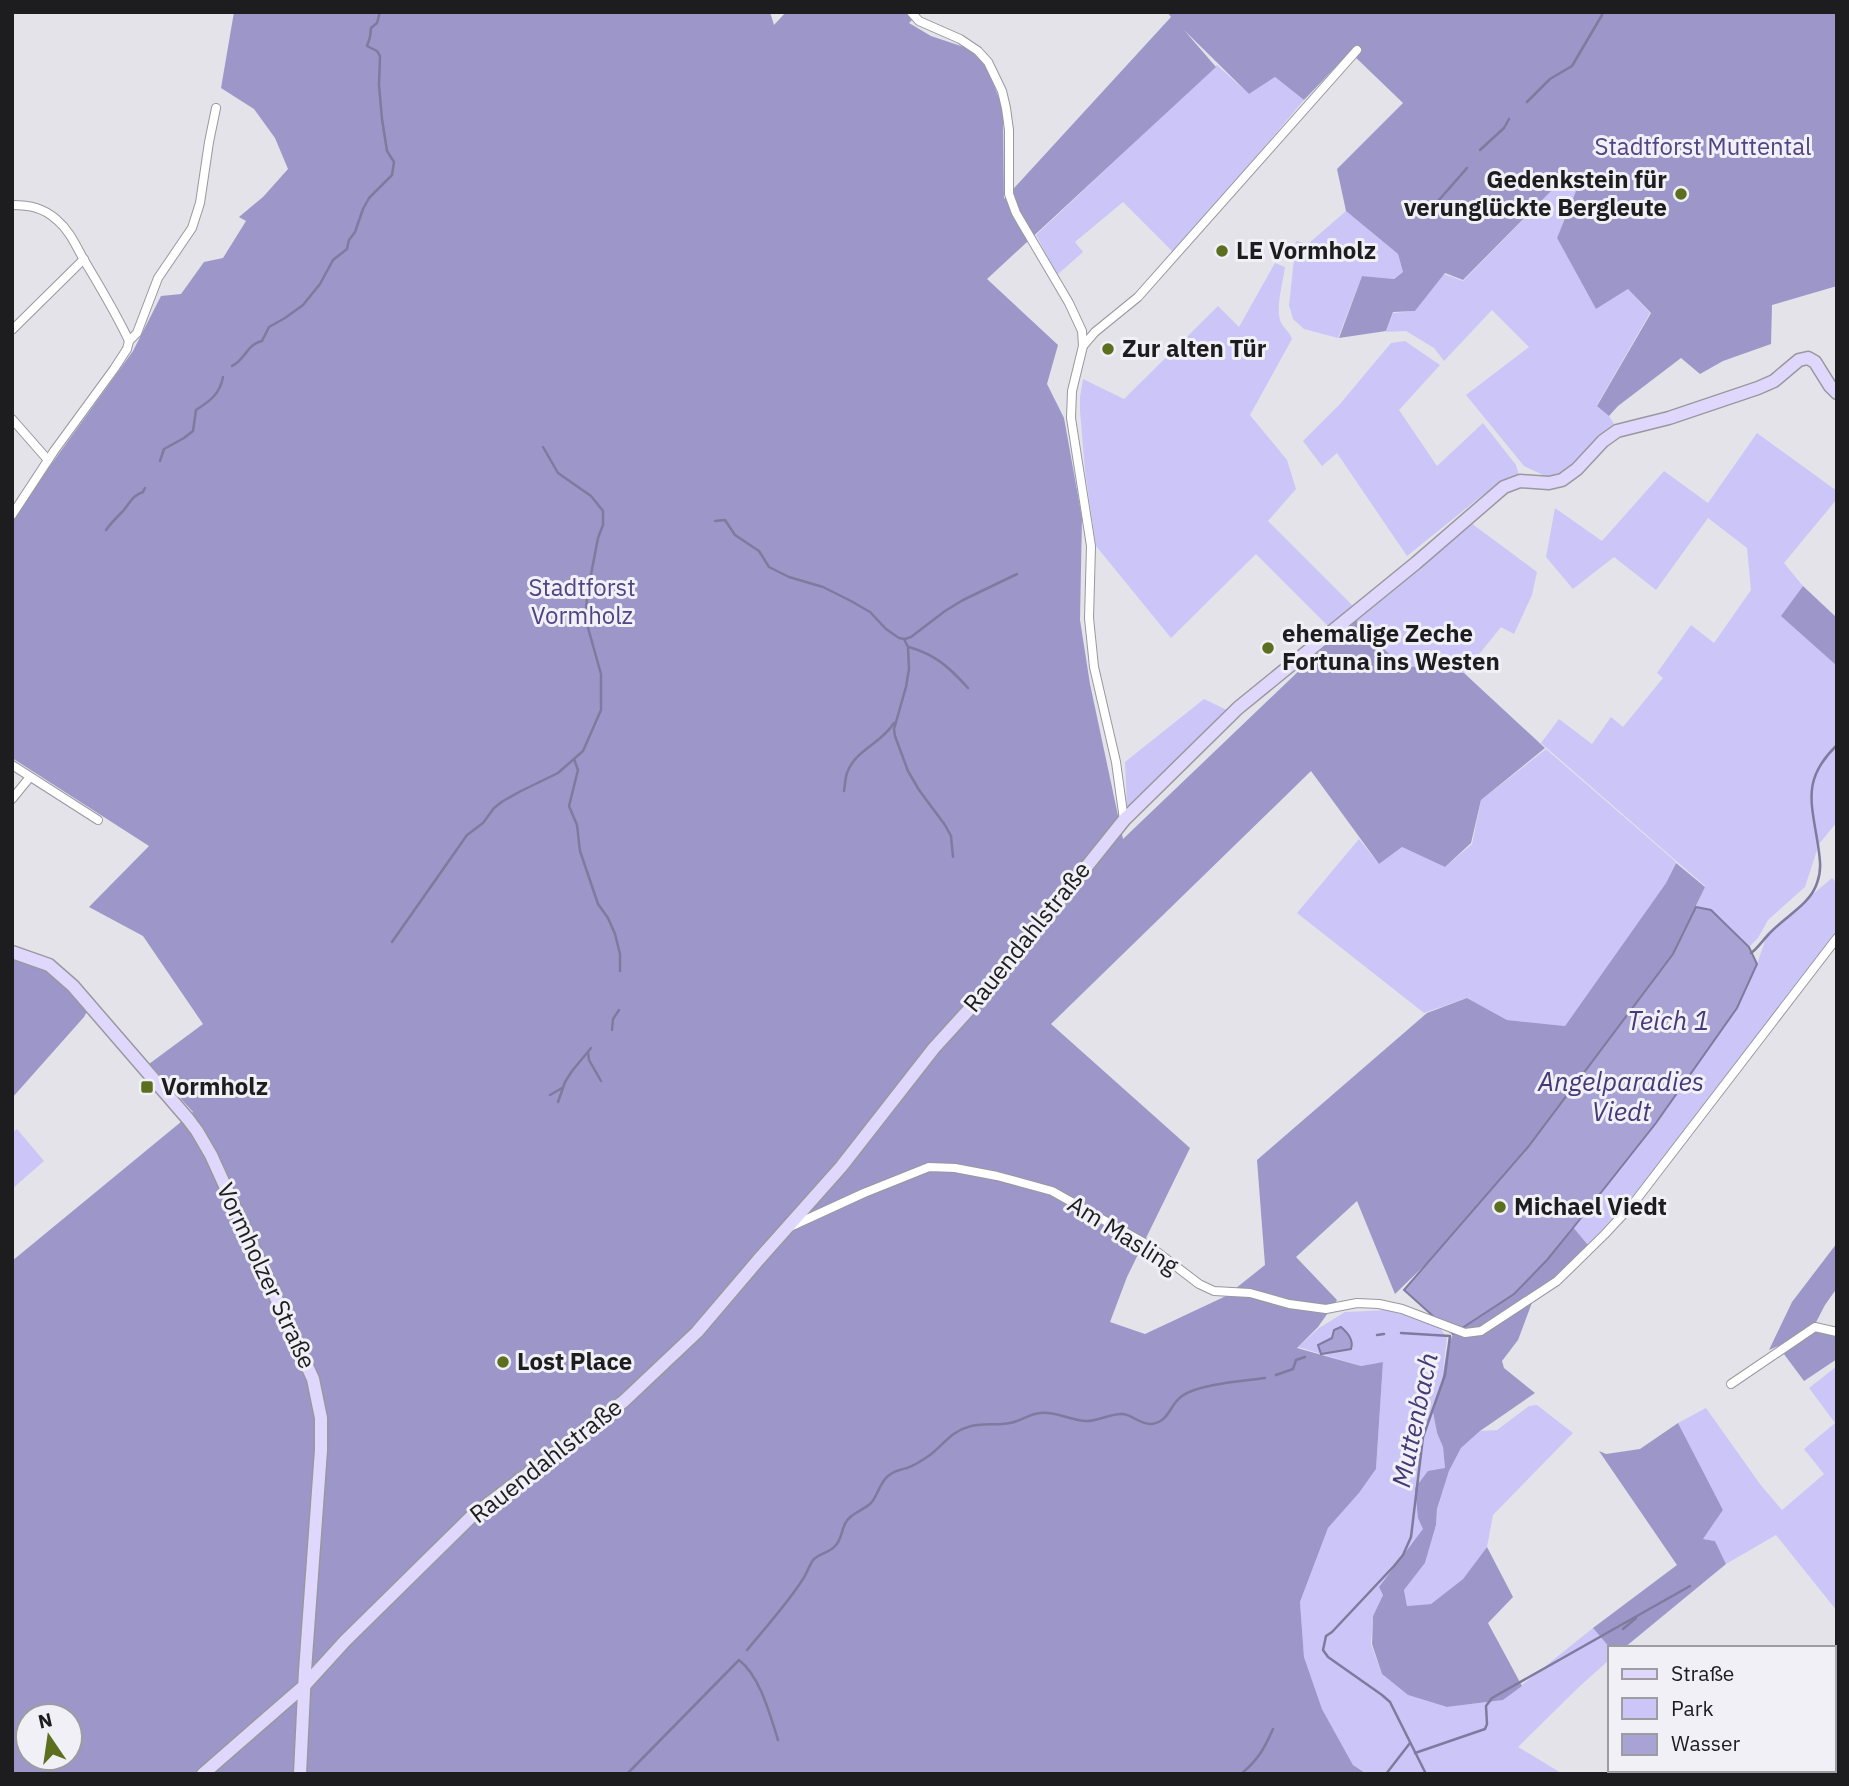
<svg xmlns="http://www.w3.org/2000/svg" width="1849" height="1786" viewBox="0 0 1849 1786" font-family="'IBM Plex Sans',sans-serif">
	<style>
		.green { fill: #ccc6f8 }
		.forest { fill: #9d97c9; fill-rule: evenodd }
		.water { fill: #a9a2d5; stroke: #7f7a9e; stroke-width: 2 }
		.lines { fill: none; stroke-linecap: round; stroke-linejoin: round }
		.stream { stroke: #7f7a9e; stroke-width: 2.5 }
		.street-casing { stroke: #99989e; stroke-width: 10 }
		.secondary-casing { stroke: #99989e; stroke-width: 15 }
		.street { stroke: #fff; stroke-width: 8 }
		.secondary { stroke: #e0d8fc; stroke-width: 12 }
		.poi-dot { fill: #5c6f1e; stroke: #f1f0f7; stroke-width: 2.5 }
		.labels { text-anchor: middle; stroke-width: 6; stroke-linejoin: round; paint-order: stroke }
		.park-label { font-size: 24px; fill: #514484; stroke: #f1f0f7 }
		.poi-label { font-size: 24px; font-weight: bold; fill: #1d1d1f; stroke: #f1f0f7; text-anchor: start }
		.street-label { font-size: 24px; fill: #1d1d1f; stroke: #f1f0f7 }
		.water-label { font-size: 26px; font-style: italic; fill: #463978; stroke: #f1f0f7 }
	</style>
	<rect width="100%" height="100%" fill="#e3e3e9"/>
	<g class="green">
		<polygon points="1217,65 1249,94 1275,77 1304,100 1174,253 1123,202 1075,242 1083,252 1057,275 1036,235"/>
		<polygon points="1562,180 1576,191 1557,238 1596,309 1628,289 1650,313 1597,405 1609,416 1614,424 1599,436 1567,469 1557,475 1547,477 1524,466 1466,395 1529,347 1492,310 1444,361 1434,348 1406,331 1386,332 1393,313 1415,311 1444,274 1463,281"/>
		<polygon points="1346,211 1398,254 1403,272 1394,279 1362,276 1338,338 1304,329 1293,319 1289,305 1296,241 1308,244"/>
		<path d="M1275,263L1285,267C1283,281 1276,307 1280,320C1282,327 1290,332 1292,339L1250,415L1287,460L1296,489L1268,521L1353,606L1329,627L1256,554L1171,638L1096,546L1085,471L1080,411V397L1083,379L1124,399L1218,306L1239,327Z"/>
		<polygon points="1405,341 1440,365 1399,410 1437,466 1483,423 1516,465 1519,475 1501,482 1484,494 1407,556 1337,453 1322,466 1303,441 1340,404 1391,343"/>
		<polygon points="1757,433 1837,491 1837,499 1784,563 1803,586 1782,616 1837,666 1837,822 1819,844 1805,887 1768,920 1758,938 1749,947 1711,911 1696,907 1705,886 1541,743 1559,719 1592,744 1611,717 1623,727 1663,678 1657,673 1691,625 1714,643 1751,590 1747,548 1708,518 1656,590 1614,557 1573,589 1546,557 1555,508 1602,541 1664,471 1708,503"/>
		<polygon points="1471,523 1537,572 1532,595 1514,634 1501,627 1464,673 1400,665 1355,619"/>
		<polygon points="1204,699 1229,711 1127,807 1125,762"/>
		<polygon points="1546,749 1676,862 1666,883 1565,1026 1507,1020 1467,998 1424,1013 1297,913 1359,839 1379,864 1402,847 1445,867 1472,844 1481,800"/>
		<polygon points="1832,878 1837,883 1837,932 1648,1179 1588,1245 1573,1227 1656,1123 1736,1008 1757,964 1768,932"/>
		<polygon points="17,1129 44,1161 12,1189 12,1133"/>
		<polygon points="1387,1310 1401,1312 1438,1325 1447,1338 1441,1387 1433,1412 1437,1433 1443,1447 1445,1468 1418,1518 1424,1529 1422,1533 1398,1562 1373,1616 1371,1644 1382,1674 1408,1695 1447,1707 1503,1700 1593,1628 1610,1648 1609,1660 1580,1686 1518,1747 1563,1774 1368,1774 1353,1765 1322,1709 1304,1657 1300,1602 1328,1528 1359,1493 1376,1469 1383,1362 1361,1366 1298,1347 1319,1328 1345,1312"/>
		<polygon points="1837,1366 1837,1611 1776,1535 1726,1564 1715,1541 1703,1539 1723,1510 1678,1423 1706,1408 1760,1484 1782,1510 1824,1474 1804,1449 1835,1423 1809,1388"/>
		<polygon points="1537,1405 1573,1433 1493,1515 1487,1547 1463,1579 1431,1604 1407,1606 1404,1590 1425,1563 1436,1525 1437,1509 1449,1471 1461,1448 1480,1431 1497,1430 1529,1406"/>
	</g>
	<g class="forest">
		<path d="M234,12H770L774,25L786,12H920L909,23L931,36L970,49L987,67L1002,106L1003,115L1004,199L1171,17L1167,12H1837V286L1772,305L1771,344L1723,361L1700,374L1681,358L1618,406L1609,416L1597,406L1651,313L1628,289L1596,309L1557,238L1576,191L1562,180L1463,280L1445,273L1415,311L1393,312L1386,331L1339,338L1362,276L1394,279L1403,272L1398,254L1346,211L1337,169L1403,103L1350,52L1304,100L1275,77L1249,94L1184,30L1216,67L987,279L1058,345L1047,384L1064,418L1082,518L1080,620L1090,684L1123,839L1327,644L1355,619L1400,665L1464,673L1545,748L1481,800L1471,843L1445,867L1402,847L1379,864L1311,771L1051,1024L1190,1148L1127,1277L1110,1322L1145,1334L1226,1296L1265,1265L1257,1160L1427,1013L1467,998L1507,1020L1565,1026L1666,883L1676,863L1705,887L1673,954L1528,1147L1429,1261L1395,1294L1357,1201L1296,1257L1337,1300L1318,1327L1297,1348L1361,1366L1383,1362L1376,1469L1359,1493L1328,1528L1300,1602L1304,1657L1322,1709L1353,1765L1367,1774H12V1261L193,1112L149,1064L203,1024L143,936L89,907L149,846L12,758V522L29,495L133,351L161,296L181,294L204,262L223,258L246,221L239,217L263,197L288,169L275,138L254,109L221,88ZM28,1716H70V1758H28Z"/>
		<polygon points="1803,586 1837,618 1837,666 1781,616"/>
		<polygon points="12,959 38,965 63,983 88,1010 84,1017 12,1098"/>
		<polygon points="1573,1227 1588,1245 1533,1300 1518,1340 1502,1361 1504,1368 1535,1393 1480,1431 1461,1448 1449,1471 1437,1509 1436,1525 1425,1563 1404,1590 1407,1606 1431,1604 1463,1579 1487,1547 1513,1597 1488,1623 1522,1686 1503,1700 1447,1707 1408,1695 1382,1674 1372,1644 1373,1616 1383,1595 1379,1587 1423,1529 1418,1518 1415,1488 1428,1471 1445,1468 1443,1447 1437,1433 1433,1412 1441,1387 1447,1349 1453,1334 1514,1294 1547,1260"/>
		<polygon points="1837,1243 1837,1288 1825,1305 1813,1328 1837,1334 1837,1359 1804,1381 1778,1346 1769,1350 1792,1302"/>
		<polygon points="1678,1423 1723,1510 1703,1539 1715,1541 1726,1564 1624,1648 1610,1648 1593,1628 1677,1565 1599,1451 1606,1454 1640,1449"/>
	</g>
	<g class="water">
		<polygon points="1696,907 1711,910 1749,947 1757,964 1737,1008 1656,1123 1573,1228 1547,1260 1514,1294 1453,1334 1404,1290 1528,1147 1673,954"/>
		<path d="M1341,1327C1347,1332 1354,1340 1351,1349L1321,1354L1318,1345L1332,1338L1334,1330Z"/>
	</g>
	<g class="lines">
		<g class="stream">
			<polyline points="1527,102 1550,79 1572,66 1602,15"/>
			<polyline points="1480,150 1504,128 1509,119"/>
			<polyline points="1424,217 1467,168"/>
			<path d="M232,366C245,360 247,344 262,341L269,327L285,318L303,305L320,284L333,260L347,249L349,240L355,232L363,209L369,198L392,175L394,162L387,151L382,119L379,85L380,56L377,51L367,46L370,37L371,28L377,23L380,12"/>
			<path d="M160,461L164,449L184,438L193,431L196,410C210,401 220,394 223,377"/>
			<polyline points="715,521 725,520 735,535 759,551 769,567 789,577 823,587 851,601 870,612 886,629 899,638 904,639 908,647 909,669 906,687 894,729 895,736 908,771 919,790 945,825 951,836 953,857"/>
			<path d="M106,530C111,523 116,518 122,512C130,504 131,496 143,492L145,488"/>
			<polyline points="905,639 911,637 945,611 963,600 1017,574"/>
			<path d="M909,647C936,655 949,667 968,688"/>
			<polyline points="574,759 578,770 569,806 577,825 580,851 598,904 608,918 615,934 620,954 620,971"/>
			<path d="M844,791C845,785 845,779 847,773C855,750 881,744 894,723"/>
			<polyline points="392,942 467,835 483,823 494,808 503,801 521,791 558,773 583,751 601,710 601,674 585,617 588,590 598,538 603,525 603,511 591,496 558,473 543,447"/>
			<path d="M1751,953C1757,949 1763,940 1769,934C1784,917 1810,905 1817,883C1822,870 1820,859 1818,845C1811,801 1802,779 1837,745"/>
			<polyline points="612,1030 613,1019 619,1010"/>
			<polyline points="588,1053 589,1060 601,1081"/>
			<polyline points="550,1095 562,1088"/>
			<polyline points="558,1102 565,1082 572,1071 591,1048"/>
			<polyline points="1401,1333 1450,1336 1445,1375 1423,1437 1411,1537 1403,1555 1394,1566 1332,1632 1326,1636 1323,1650 1328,1657 1382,1695 1390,1702 1426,1774"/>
			<polyline points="1377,1335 1384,1334"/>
			<polyline points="1276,1375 1293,1369 1296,1360 1305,1357"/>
			<polyline points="1623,1629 1636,1618"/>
			<path d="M747,1650C766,1627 787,1604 803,1579C807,1573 809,1566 813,1560C820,1553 829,1553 835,1546C842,1540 841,1530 846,1522C851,1513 864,1510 871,1503C878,1495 879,1484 888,1476C894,1471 899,1470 907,1468C915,1465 923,1460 930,1455C943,1445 952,1431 968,1427C982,1422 996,1426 1010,1423C1021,1421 1029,1414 1040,1413C1057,1411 1070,1421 1087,1421C1099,1421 1111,1413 1123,1414C1133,1415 1140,1425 1152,1424C1170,1421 1169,1405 1182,1396C1198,1384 1244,1381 1265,1378"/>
			<polyline points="1415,1753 1485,1729 1487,1724 1486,1706 1492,1698 1690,1586"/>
			<path d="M627,1774L739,1660C760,1676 770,1715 778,1740"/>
			<path d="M1241,1774C1258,1760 1264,1749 1273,1729"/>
			<polyline points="1386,1774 1410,1743"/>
		</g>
		<defs>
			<g id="street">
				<polyline points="911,12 919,21 960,39 978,51 988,62 1002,91 1006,108 1009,130 1009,194 1016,213 1069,303 1082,331 1083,346 1072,391 1071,418 1091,546 1089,618 1094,667 1116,762 1124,820"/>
				<path d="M12,205C30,205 44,208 57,220C70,231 76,246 84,260C100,287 116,313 129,341"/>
				<polyline points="12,330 84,259"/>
				<polyline points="1083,346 1095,332 1138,297 1357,50"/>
				<polyline points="12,419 48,460"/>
				<polyline points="12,515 54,451 114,369 127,349 129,341 137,333 158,278 192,228 200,203 209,142 216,108"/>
				<polyline points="12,765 98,820"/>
				<polyline points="12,799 30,777"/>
				<polyline points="792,1226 864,1193 929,1167 955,1168 997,1176 1052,1191 1148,1245 1199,1284 1214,1291 1250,1293 1289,1304 1326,1309 1357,1303 1379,1304 1402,1309 1465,1333 1481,1331 1557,1281 1604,1235 1633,1204 1837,938"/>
				<polyline points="1731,1384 1815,1327 1837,1332"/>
			</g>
			<g id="secondary">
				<polyline points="12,952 49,965 73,986 188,1119 197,1131 211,1155 313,1379 321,1418 321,1450 305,1671 300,1774"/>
				<polyline points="203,1774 304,1686 345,1641 472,1516 624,1401 697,1332 760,1258 841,1167 934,1048 994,982 1124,820 1238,708 1416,563 1504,487 1520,481 1549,483 1562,480 1577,469 1603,441 1617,431 1669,418 1758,388 1774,381 1799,360 1808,358 1815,362 1830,386 1837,393"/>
			</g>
		</defs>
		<use href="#street" class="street-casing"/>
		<use href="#secondary" class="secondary-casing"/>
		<use href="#street" class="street"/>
		<use href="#secondary" class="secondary"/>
	</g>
	<g class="poi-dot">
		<circle cx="1681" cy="194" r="7"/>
		<circle cx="1222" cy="251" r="7"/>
		<circle cx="1108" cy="349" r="7"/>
		<circle cx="1268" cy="648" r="7"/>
		<rect x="140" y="1080" width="14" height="14" rx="3.5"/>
		<circle cx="1500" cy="1207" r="7"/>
		<circle cx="503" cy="1362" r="7"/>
	</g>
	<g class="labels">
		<g class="park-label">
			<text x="1703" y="155">Stadtforst Muttental</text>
			<text x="582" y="596">Stadtforst<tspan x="582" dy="28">Vormholz</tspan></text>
		</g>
		<g class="poi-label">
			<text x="1667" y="188" text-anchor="end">Gedenkstein für<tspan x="1667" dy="28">verunglückte Bergleute</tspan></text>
			<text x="1236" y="259">LE Vormholz</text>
			<text x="1122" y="357">Zur alten Tür</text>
			<text x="1282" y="642">ehemalige Zeche<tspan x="1282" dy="28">Fortuna ins Westen</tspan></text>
			<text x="161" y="1095">Vormholz</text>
			<text x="1514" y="1215">Michael Viedt</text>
			<text x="517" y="1370">Lost Place</text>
		</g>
		<g class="street-label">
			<text transform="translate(1027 937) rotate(-51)" y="8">Rauendahlstraße</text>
			<text transform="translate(1123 1235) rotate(32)" y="8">Am Masling</text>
			<text transform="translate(266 1276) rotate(65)" y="8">Vormholzer Straße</text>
			<text transform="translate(546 1461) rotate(-38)" y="8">Rauendahlstraße</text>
		</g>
		<g class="water-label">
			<text x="1668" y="1030">Teich 1</text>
			<text x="1621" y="1091">Angelparadies<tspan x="1621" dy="30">Viedt</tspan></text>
			<text transform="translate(1415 1420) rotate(-78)" y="9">Muttenbach</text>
		</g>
	</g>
	<rect width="1849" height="1786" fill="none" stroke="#1d1d1f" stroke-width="28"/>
	<rect x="1608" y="1646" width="228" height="126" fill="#f1f0f7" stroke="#9c9ca1" stroke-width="2"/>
	<rect x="1622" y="1669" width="35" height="10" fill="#e0d8fc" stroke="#9c9ca1" stroke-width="2"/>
	<text x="1671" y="1681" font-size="21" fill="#1d1d1f">Straße</text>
	<rect x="1622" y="1698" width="35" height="21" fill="#ccc6f8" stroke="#9c9ca1" stroke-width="2"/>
	<text x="1671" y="1716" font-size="21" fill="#1d1d1f">Park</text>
	<rect x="1622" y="1734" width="35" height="21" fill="#a9a2d5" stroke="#9c9ca1" stroke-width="2"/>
	<text x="1671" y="1751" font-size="21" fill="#1d1d1f">Wasser</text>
	<g transform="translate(49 1737) rotate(347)"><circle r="33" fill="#f1f0f7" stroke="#9c9ca1" stroke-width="2"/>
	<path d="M0-5L12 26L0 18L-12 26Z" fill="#5c6f1e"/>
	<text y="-10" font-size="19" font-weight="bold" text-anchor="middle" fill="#1d1d1f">N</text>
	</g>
</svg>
